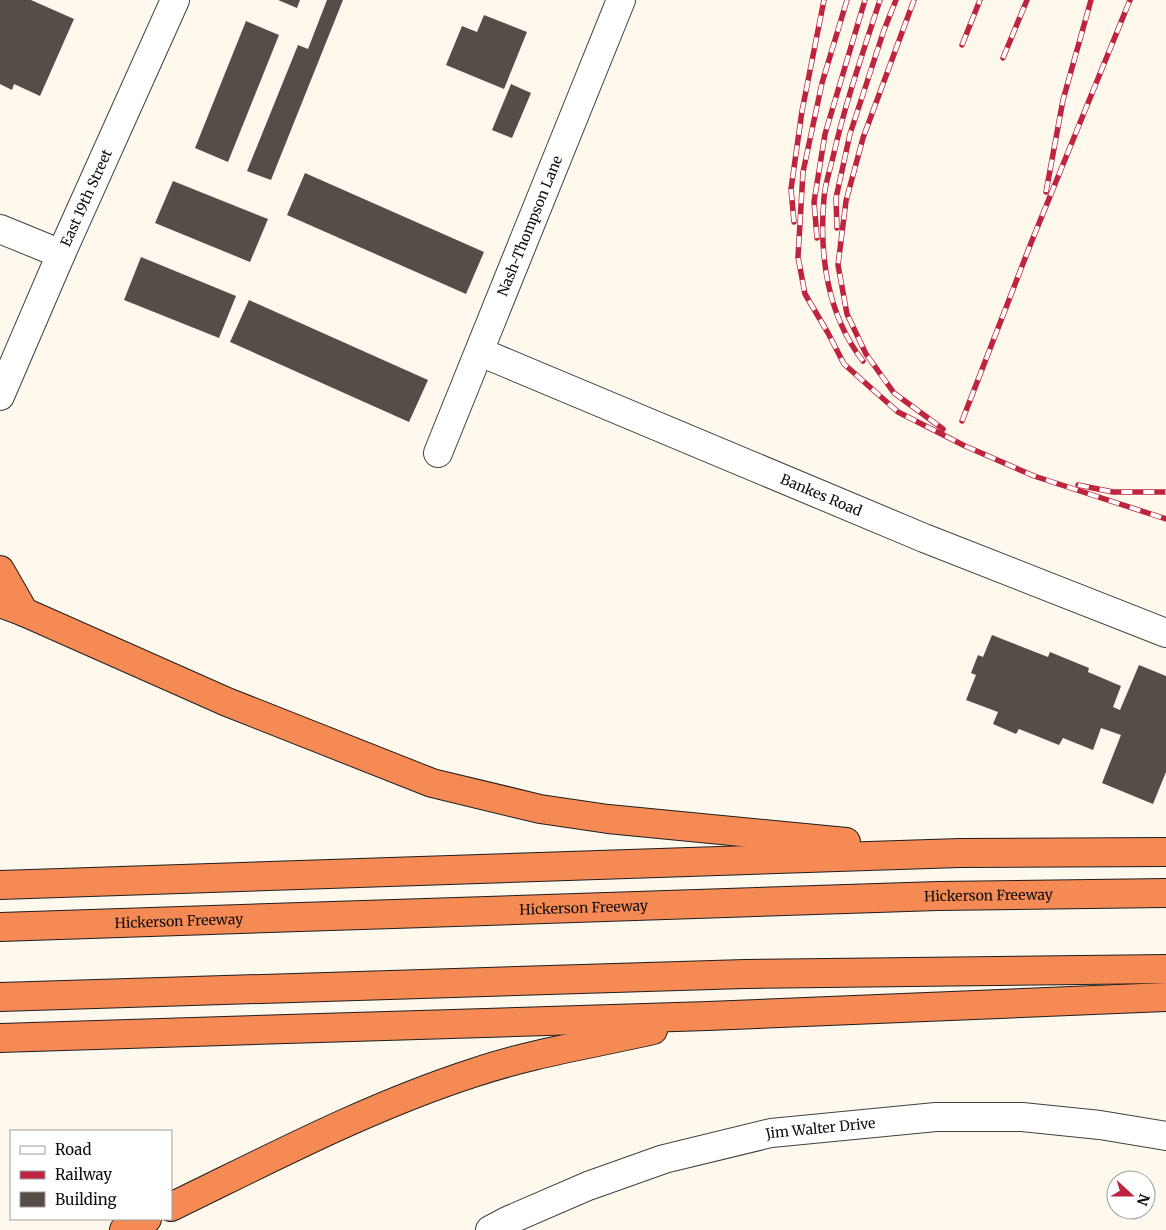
<svg xmlns="http://www.w3.org/2000/svg" width="1166" height="1230" viewBox="0 0 1166 1230" font-family="Merriweather,serif">
	<style>
		.building { fill: #564d49 }
		.lines { fill: none; stroke-linecap: round; stroke-linejoin: round }
		.minor-casing { stroke: #404040; stroke-width: 30 }
		.tertiary-casing { stroke: #404040; stroke-width: 30 }
		.motorway-casing { stroke: #1e1e1e; stroke-width: 30 }
		.minor { stroke: #fff; stroke-width: 28 }
		.tertiary { stroke: #fff; stroke-width: 28 }
		.motorway { stroke: #f58a55; stroke-width: 28 }
		.rail-casing { stroke: #be243f; stroke-width: 5.5 }
		.rail { stroke: #fff; stroke-width: 4; stroke-dasharray: 11; stroke-linecap: butt }
		.labels { text-anchor: middle; stroke-width: 5; stroke-linejoin: round; paint-order: stroke }
		.street-label { font-size: 14px; fill: #0d0d0d; stroke: #fff }
	</style>
	<rect width="100%" height="100%" fill="#fff9ed"/>
	<g class="building">
		<polygon points="0,0 31,0 74,19 40,96 14,84 12,90 0,84"/>
		<polygon points="278,0 300,0 297,8"/>
		<polygon points="327,0 343,0 271,180 247,171 298,45 308,49"/>
		<polygon points="484,15 527,32 504,89 446,65 462,26 477,32"/>
		<polygon points="246,21 279,35 228,162 195,148"/>
		<polygon points="511,84 531,93 512,138 492,130"/>
		<polygon points="305,173 484,252 466,294 287,215"/>
		<polygon points="173,181 268,219 250,262 155,223"/>
		<polygon points="141,257 236,296 219,338 124,300"/>
		<polygon points="249,300 428,380 409,422 230,342"/>
		<polygon points="992,635 1048,657 1050,652 1089,668 1088,672 1121,686 1113,707 1120,710 1139,665 1166,676 1166,772 1153,804 1102,783 1121,735 1101,728 1093,750 1063,738 1059,745 1019,729 1016,734 993,724 998,712 966,700 976,675 971,673 978,655 983,657"/>
	</g>
	<g class="lines">
		<defs>
			<g id="minor">
				<polyline points="0,229 61,254"/>
				<path id="s1" d="M480,352L924,538L1166,633"/>
				<path id="s2" d="M438,453L621,0"/>
				<path id="s3" d="M490,1230L507,1221L588,1186L664,1159L771,1133L936,1117H1022L1100,1125L1166,1136"/>
			</g>
			<g id="tertiary">
				<path id="s4" d="M0,396L61,254L175,0"/>
			</g>
			<g id="motorway">
				<polyline points="0,570 24,612"/>
				<polyline points="0,603 24,612 227,702 432,783 540,809 608,819 846,842"/>
				<polyline points="0,885 960,853 1166,852"/>
				<path id="s5" d="M0,927L938,896L1166,893"/>
				<polyline points="0,997 745,974 1166,969"/>
				<polyline points="0,1038 708,1016 1166,997"/>
				<path d="M171,1207C270,1159 368,1107 473,1073C532,1053 593,1044 653,1030"/>
				<polyline points="124,1230 147,1219"/>
			</g>
		</defs>
		<use href="#minor" class="minor-casing"/>
		<use href="#tertiary" class="tertiary-casing"/>
		<use href="#motorway" class="motorway-casing"/>
		<use href="#minor" class="minor"/>
		<use href="#tertiary" class="tertiary"/>
		<use href="#motorway" class="motorway"/>
		<defs>
			<g id="rail">
				<polyline points="847,0 822,83 803,172 798,257 805,294 828,333 844,364 898,412 965,446 1034,476 1166,519"/>
				<polyline points="914,0 863,138 846,201 838,265 847,314 866,354 894,393 943,429"/>
				<polyline points="962,45 980,0"/>
				<polyline points="1003,58 1027,0"/>
				<polyline points="1046,192 1063,100 1091,0"/>
				<polyline points="794,222 791,189 802,111 824,0"/>
				<polyline points="837,228 836,198 850,134 884,30 896,0"/>
				<polyline points="817,238 814,202 825,134 865,0"/>
				<path d="M863,361C827,315 819,254 824,198C825,184 830,170 833,157C845,104 863,52 880,0"/>
				<polyline points="962,421 1031,243 1130,0"/>
				<polyline points="1078,485 1113,492 1166,492"/>
			</g>
		</defs>
		<use href="#rail" class="rail-casing"/>
		<use href="#rail" class="rail"/>
	</g>
	<g class="labels">
		<g class="street-label">
			<text dy="5" stroke="none"><textPath href="#s4" startOffset="216">East 19th Street</textPath></text>
			<text dy="5" stroke="none"><textPath href="#s2" startOffset="245">Nash-Thompson Lane</textPath></text>
			<text dy="5" stroke="none"><textPath href="#s1" startOffset="370">Bankes Road</textPath></text>
			<text dy="5" stroke="none"><textPath href="#s5" startOffset="989">Hickerson Freeway</textPath></text>
			<text dy="5" stroke="none"><textPath href="#s5" startOffset="584">Hickerson Freeway</textPath></text>
			<text dy="5" stroke="none"><textPath href="#s5" startOffset="179">Hickerson Freeway</textPath></text>
			<text dy="5" stroke="none"><textPath href="#s3" startOffset="348">Jim Walter Drive</textPath></text>
		</g>
	</g>
	<rect x="10" y="1130" width="162" height="90" fill="#ffffff" stroke="#9e9e9e"/>
	<rect x="20" y="1146" width="25" height="8" fill="#ffffff" stroke="#9e9e9e"/>
	<text x="55" y="1155" font-size="15" fill="#0d0d0d">Road</text>
	<rect x="20" y="1171" width="25" height="8" fill="#be243f" stroke="#9e9e9e"/>
	<text x="55" y="1180" font-size="15" fill="#0d0d0d">Railway</text>
	<rect x="20" y="1192" width="25" height="15" fill="#564d49" stroke="#9e9e9e"/>
	<text x="55" y="1205" font-size="15" fill="#0d0d0d">Building</text>
	<g transform="translate(1131 1195) rotate(111)"><circle r="24" fill="#ffffff" stroke="#9e9e9e"/>
	<path d="M0-4L9 19L0 12L-9 19Z" fill="#be243f"/>
	<text y="-8" font-size="14" font-weight="bold" text-anchor="middle" fill="#0d0d0d">N</text>
	</g>
</svg>
